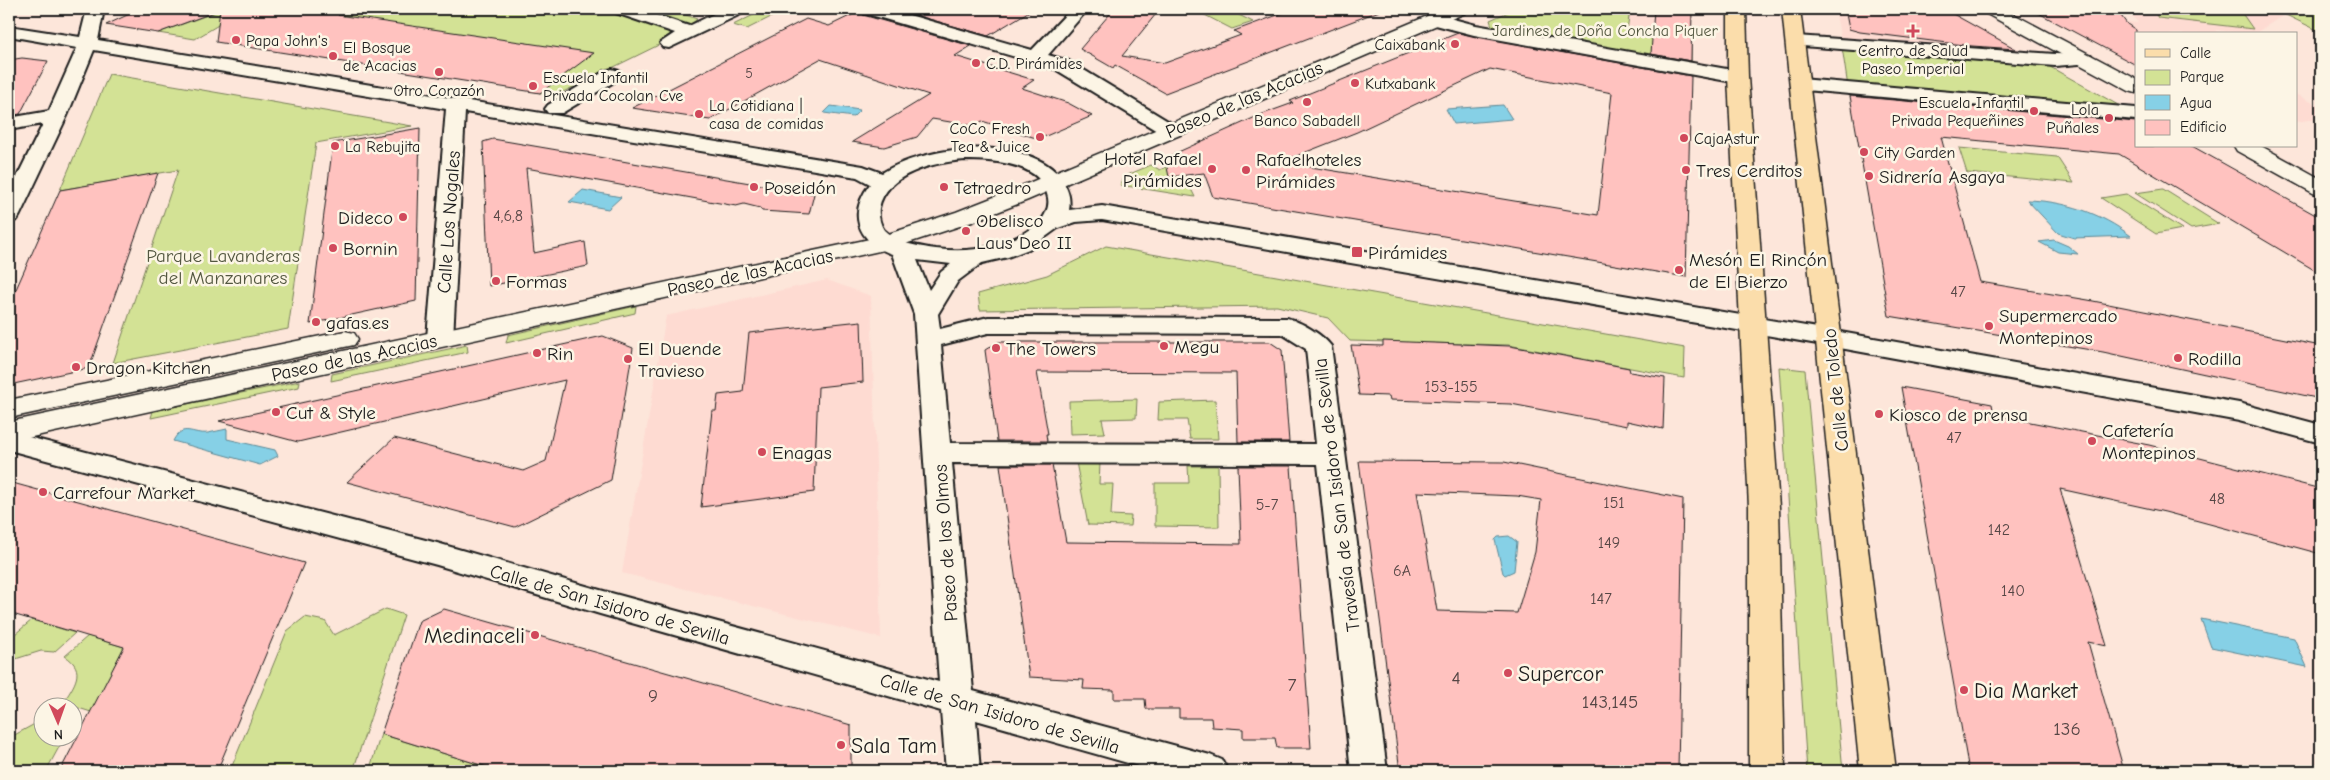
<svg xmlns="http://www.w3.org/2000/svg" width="2330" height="780" viewBox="0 0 2330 780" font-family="'Comic Neue',sans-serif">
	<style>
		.built { fill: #fedbd2 }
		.green { fill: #d3e295; stroke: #787f58 }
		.water { fill: #86d0e6; stroke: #5c8895 }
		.building { fill: #ffc2bf; stroke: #1c1c1c; fill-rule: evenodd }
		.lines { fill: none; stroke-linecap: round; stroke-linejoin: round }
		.street-casing { stroke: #1c1c1c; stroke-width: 4 }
		.secondary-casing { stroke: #1c1c1c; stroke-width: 3 }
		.primary-casing { stroke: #1c1c1c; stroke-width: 3 }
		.street { fill: #fcf5e5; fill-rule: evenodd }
		.secondary { fill: #fcf5e5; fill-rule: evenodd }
		.primary { fill: #fbddab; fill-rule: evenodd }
		.poi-dot { fill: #d1495b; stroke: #fcf5e5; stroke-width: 2 }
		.labels { text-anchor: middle; stroke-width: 5; stroke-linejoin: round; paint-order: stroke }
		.far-number-label { font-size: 14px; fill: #554645 }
		.far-park-label { font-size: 16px; fill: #535740; stroke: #fcf5e5 }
		.far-poi-label { font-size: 16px; fill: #1c1c1c; stroke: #fcf5e5; text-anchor: start }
		.number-label { font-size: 16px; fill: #554645 }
		.street-label { font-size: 19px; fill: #1c1c1c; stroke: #fcf5e5 }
		.poi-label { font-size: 19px; fill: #1c1c1c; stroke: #fcf5e5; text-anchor: start }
		.park-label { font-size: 19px; fill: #535740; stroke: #fcf5e5 }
		.near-number-label { font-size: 19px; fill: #554645 }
		.near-poi-label { font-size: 22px; fill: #1c1c1c; stroke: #fcf5e5; text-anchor: start }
	</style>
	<rect width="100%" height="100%" fill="#fde6da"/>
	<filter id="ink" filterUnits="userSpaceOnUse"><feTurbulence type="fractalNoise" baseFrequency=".02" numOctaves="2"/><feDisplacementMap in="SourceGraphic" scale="10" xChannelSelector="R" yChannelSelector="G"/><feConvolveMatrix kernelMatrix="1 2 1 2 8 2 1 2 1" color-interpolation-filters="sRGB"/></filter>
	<g filter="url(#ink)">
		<g class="built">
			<polygon points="1630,9 1692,9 1691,42 1627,31"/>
			<polygon points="1835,9 1946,9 2029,55 1841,40"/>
			<polygon points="2128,9 2293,9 2254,34 2215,30 2221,34 2136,34 2136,65 2038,13 2138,23"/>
			<polygon points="2296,94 2321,107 2321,118 2296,122"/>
			<polygon points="827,280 871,296 881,638 622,573 666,316"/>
		</g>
		<g class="green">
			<polygon points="224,9 245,9 195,39 158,33"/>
			<polygon points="347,9 669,9 697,19 679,35 557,95 540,93 338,15"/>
			<polygon points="766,9 787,9 747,29 733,25"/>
			<polygon points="1203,9 1227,9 1253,22 1232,29 1197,11"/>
			<polygon points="1515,9 1630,9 1627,31 1691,42 1691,68 1494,32 1490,20"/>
			<polygon points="2153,9 2239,9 2253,29 2158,18"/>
			<polygon points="2293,9 2321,9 2321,32 2284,14"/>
			<polygon points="1842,47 2043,63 2127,110 1848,87"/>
			<polygon points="109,74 412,126 316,143 288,329 113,363 178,170 60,190"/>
			<polygon points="1959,148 2057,157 2074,183 1967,173"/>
			<polygon points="1151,165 1160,170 1167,166 1184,175 1195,197 1120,185 1125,176"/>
			<polygon points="2163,189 2219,224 2191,229 2135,193"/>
			<polygon points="2126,194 2182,229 2156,234 2101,198"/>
			<polygon points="1106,246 1685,348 1684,378 1508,345 1350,341 1328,318 1277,306 980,310 978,294 1047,275"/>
			<polygon points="636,306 635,313 506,343 508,335"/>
			<polygon points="467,345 468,352 331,381 332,374"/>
			<polygon points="1779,367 1805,370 1843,771 1807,771"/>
			<polygon points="300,381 299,387 151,418 153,411"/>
			<polygon points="1137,399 1136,418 1102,419 1105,433 1070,434 1069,401"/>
			<polygon points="1215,400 1218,439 1190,439 1187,420 1158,420 1159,402"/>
			<polygon points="1076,462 1100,463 1099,484 1113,484 1111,515 1131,516 1130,526 1088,525"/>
			<polygon points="1188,466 1218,466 1219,527 1155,526 1155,483 1189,483"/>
			<polygon points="386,609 404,615 353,771 230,771 287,631 305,617 325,621 334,635"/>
			<polygon points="32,620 75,633 54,652 41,651 9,661 9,639"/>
			<path d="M88,636L124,647L91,712L63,703C74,685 87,670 65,656Z"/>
			<polygon points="42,720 42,738 64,738 46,771 9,771 9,738"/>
			<polygon points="381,734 500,771 369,771"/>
		</g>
		<g class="water">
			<polygon points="1503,105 1512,119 1454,124 1446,109"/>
			<polygon points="831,106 860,110 853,117 824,113"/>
			<polygon points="583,190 621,197 608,209 569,202"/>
			<path d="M2027,200C2065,201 2101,213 2131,236L2074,238L2058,233Z"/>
			<polygon points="2054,240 2068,246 2078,254 2058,252 2039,242"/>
			<path d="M227,429V439L275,450L278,456L260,465L173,441C183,422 192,435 208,433C214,432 221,430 227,429Z"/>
			<polygon points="1509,536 1517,542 1514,571 1505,575 1503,573 1495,540 1498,537"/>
			<polygon points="2201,619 2294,638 2307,667 2211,647"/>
		</g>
		<g class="building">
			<polygon points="140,9 216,9 217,11 158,33 106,25"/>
			<polygon points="220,9 348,9 338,15 594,53 540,93 216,42"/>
			<polygon points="894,9 1033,9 988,36"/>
			<polygon points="1114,9 1160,9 1122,56 1165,63 1241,35 1234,31 1294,9 1382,10 1165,93 1115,65 1113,68 1080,49"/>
			<polygon points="1654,9 1692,9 1691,61 1651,54"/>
			<polygon points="1845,9 1944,9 2016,49 1972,46 1860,32 1849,29"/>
			<polygon points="2031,9 2116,9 2127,24 2136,30 2136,65"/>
			<polygon points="860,11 863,15 971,46 955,56 1034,80 1022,88 1068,103 1092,116 1039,139 982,121 975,126 932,119 917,137 884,147 852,142 929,95 820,59 710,120 632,108 806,19 829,26"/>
			<path d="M1458,33L1691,76L1686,277L1213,197L1204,173L1169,177L1165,158L1260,115L1293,103L1290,101ZM1490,69L1612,93L1598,215L1281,162L1357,132Z"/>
			<polygon points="22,58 48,61 20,114 9,116 9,60"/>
			<polygon points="1850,96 2136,122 2136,146 2192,146 2321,218 2321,274 2119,154 1941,137 1980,282 2088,300 2321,346 2321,399 2103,352 1889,316"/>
			<polygon points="420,128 416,301 310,324 333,143"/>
			<polygon points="493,139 814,194 809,214 762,211 760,208 744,204 736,206 526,168 534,253 585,242 588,266 489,286 483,142"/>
			<polygon points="158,173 89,368 9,385 9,305 60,190"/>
			<polygon points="861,321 863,382 818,387 814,492 701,507 712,411 716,411 718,395 743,392 749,333"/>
			<polygon points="603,336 633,348 611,480 515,527 347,482 394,438 523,471 546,461 565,380 298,442 219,421"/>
			<polygon points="1383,341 1510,346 1629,368 1630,372 1665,378 1663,429 1627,421 1627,426 1511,404 1390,400 1389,396 1359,395 1351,345 1383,346"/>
			<polygon points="998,342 1270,342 1282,350 1289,442 1238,442 1236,373 1037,372 1048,434 1046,434 1047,441 997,441 985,350"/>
			<polygon points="1901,387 1992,404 1994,415 2149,445 2321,489 2321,554 2165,512 2060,489 2107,646 2088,642 2124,771 1969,771"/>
			<path d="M1359,461L1504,462L1683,499L1678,771H1400ZM1417,492L1517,496L1541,500L1535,552L1517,613L1437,611Z"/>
			<polygon points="1000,465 1052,465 1066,542 1241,544 1238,466 1291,466 1311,748 1277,748 1275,738 1243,738 1243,729 1212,727 1211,718 1179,718 1179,709 1146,709 1145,699 1114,699 1114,690 1083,689 1084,680 1029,677"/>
			<polygon points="9,482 304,563 217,771 60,771 124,647 9,613"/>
			<polygon points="444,609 851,725 851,771 500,771 381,734 419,621"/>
		</g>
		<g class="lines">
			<defs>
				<g id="street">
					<path d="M87,9H104L98,40L863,166L882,173C922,146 1028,133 1061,178C1068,189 1071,198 1069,210L1102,206L1829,330L2239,403L2321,425V443L2239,421L1829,346L1102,220L1076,222L1058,228L1029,249L1008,257L982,263L958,281L938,314L940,329L988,317L1287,318C1301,322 1322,334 1331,346L1387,771H1351L1318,464L952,463L973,691L1210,755L1222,760L1228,771H1156L976,720L980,771H946L941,711L600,614L437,565L9,450V432L437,543L600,590L939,682L914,314L892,254C856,241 848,213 870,184L857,177L465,112L453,338L449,344L440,346L431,344L427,338L446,109L94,50L67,116L20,215L17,220L9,222V193L43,124L9,130V118L49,111L77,48L9,36V26L80,37ZM965,160C991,160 1040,162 1047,194C1049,200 1049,206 1046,212C1044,219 1036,225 1031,229C1002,248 970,253 936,249C916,246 899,244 884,230C880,224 878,215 879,208C886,173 935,162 965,160ZM917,260L951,264L941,272L929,290ZM988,333L1282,334L1306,349L1316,444L950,443L941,345Z"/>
					<polygon points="613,9 638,9 689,26 724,9 746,9 743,13 669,48 663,47 660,43 675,33 616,13"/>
					<polygon points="861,9 888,9 1032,50 1071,9 1088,9 1048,55 1069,61 1176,126 1179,130 1176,134 1169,136 1162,134 1055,69 1027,63 1026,60 864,13"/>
					<polygon points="1434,14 1476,25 1738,71 1745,73 1747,77 1745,81 1738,83 1474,35 1428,23 1425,19 1428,15"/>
					<polygon points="1796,36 2055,54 2091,55 2093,59 2091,63 2055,66 1790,45 1787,41 1790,37"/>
					<polygon points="612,69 619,71 621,75 619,79 562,113 548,113 545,109 548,105 605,71"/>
					<polygon points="1801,79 2136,108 2136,120 1794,89 1791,85 1794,81"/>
				</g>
				<g id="secondary">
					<polygon points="1444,9 1468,9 1465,13 1028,200 972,222 893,248 9,442 9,422 879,237 956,212 1012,190"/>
					<polygon points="1982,9 2004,9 2136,79 2136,93 2129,91 1985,13"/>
					<polygon points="2234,146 2261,146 2321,179 2321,195 2313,193 2237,151"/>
					<polygon points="345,331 354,333 358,339 354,345 9,418 9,400"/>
				</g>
				<g id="primary">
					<polygon points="1728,9 1746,9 1748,77 1779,507 1785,771 1749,771 1749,507 1728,77"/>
					<polygon points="1782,9 1800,9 1896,771 1860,771"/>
				</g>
			</defs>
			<use href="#street" class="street-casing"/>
			<use href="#secondary" class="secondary-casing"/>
			<use href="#primary" class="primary-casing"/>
			<use href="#street" class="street"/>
			<use href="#secondary" class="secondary"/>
			<use href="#primary" class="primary"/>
		</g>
	</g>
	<g class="poi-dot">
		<path d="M1910.5 23.5h5v5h5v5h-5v5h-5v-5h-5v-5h5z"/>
		<circle cx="236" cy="40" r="5"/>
		<circle cx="1455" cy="44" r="5"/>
		<circle cx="333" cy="56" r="5"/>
		<circle cx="976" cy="63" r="5"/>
		<circle cx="439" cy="72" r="5"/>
		<circle cx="1355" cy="83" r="5"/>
		<circle cx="533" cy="86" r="5"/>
		<circle cx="1307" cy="102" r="5"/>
		<circle cx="2034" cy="111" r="5"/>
		<circle cx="699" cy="114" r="5"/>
		<circle cx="2109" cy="118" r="5"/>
		<circle cx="1040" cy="137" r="5"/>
		<circle cx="1684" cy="138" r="5"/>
		<circle cx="335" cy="146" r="5"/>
		<circle cx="1864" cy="152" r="5"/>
		<circle cx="1212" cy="169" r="5"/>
		<circle cx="1246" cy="170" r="5"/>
		<circle cx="1686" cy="170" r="5"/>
		<circle cx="1869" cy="176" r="5"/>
		<circle cx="754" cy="187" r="5"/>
		<circle cx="944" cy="187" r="5"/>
		<circle cx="403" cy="217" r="5"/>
		<circle cx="966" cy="231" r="5"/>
		<circle cx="333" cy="248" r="5"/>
		<rect x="1351" y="246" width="12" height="12" rx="2.5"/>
		<circle cx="1679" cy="270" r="5"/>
		<circle cx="496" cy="281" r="5"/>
		<circle cx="316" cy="322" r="5"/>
		<circle cx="1989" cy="326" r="5"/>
		<circle cx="1164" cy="346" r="5"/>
		<circle cx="996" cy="348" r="5"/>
		<circle cx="537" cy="353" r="5"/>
		<circle cx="2178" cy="358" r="5"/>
		<circle cx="628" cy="359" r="5"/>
		<circle cx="76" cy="367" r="5"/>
		<circle cx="276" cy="412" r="5"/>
		<circle cx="1879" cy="414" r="5"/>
		<circle cx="2092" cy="441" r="5"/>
		<circle cx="762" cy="452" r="5"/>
		<circle cx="43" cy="492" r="5"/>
		<circle cx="535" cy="635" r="5"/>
		<circle cx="1508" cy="673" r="5"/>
		<circle cx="1964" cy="690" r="5"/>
		<circle cx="841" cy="745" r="5"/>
	</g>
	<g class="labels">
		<g class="far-number-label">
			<text x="749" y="78">5</text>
		</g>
		<g class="far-park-label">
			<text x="1605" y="36">Jardines de Doña Concha Piquer</text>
		</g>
		<g class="far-poi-label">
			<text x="246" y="46">Papa John's</text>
			<text x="1445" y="50" text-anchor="end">Caixabank</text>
			<text x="343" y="53">El Bosque<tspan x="343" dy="18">de Acacias</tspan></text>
			<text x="1913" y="56" text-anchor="middle">Centro de Salud<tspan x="1913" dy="18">Paseo Imperial</tspan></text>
			<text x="986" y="69">C.D. Pirámides</text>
			<text x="543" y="83">Escuela Infantil<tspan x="543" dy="18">Privada Cocolan Cve</tspan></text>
			<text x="1365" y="89">Kutxabank</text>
			<text x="439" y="96" text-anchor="middle">Otro Corazón</text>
			<text x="2024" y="108" text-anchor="end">Escuela Infantil<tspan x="2024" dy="18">Privada Pequeñines</tspan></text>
			<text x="709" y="111">La Cotidiana |<tspan x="709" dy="18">casa de comidas</tspan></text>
			<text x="2099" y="115" text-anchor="end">Lola<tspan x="2099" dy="18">Puñales</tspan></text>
			<text x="1307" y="126" text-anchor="middle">Banco Sabadell</text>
			<text x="1030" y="134" text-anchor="end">CoCo Fresh<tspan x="1030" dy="18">Tea &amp; Juice</tspan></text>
			<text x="1694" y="144">CajaAstur</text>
			<text x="345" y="152">La Rebujita</text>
			<text x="1874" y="158">City Garden</text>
		</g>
		<g class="number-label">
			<text x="508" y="221">4,6,8</text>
			<text x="1958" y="297">47</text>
			<text x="1451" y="392">153-155</text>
			<text x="1954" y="443">47</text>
			<text x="2217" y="504">48</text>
			<text x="1614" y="508">151</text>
			<text x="1267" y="510">5-7</text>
			<text x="1999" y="535">142</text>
			<text x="1609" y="548">149</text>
			<text x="1402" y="576">6A</text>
			<text x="2013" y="596">140</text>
			<text x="1601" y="604">147</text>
		</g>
		<g class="street-label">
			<text transform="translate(1244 99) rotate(-23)" y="7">Paseo de las Acacias</text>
			<text transform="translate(448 222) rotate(-86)" y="7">Calle Los Nogales</text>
			<text transform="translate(750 272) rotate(-12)" y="7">Paseo de las Acacias</text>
			<text transform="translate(354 357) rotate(-12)" y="7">Paseo de las Acacias</text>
			<text transform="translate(1835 390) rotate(-96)" y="7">Calle de Toledo</text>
			<text transform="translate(1336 495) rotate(-97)" y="7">Travesía de San Isidoro de Sevilla</text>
			<text transform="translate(945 543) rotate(-94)" y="7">Paseo de los Olmos</text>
			<text transform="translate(610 604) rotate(16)" y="7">Calle de San Isidoro de Sevilla</text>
			<text transform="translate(1000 713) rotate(16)" y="7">Calle de San Isidoro de Sevilla</text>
		</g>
		<g class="poi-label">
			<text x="1202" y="165" text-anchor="end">Hotel Rafael<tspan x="1202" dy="22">Pirámides</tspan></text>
			<text x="1256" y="166">Rafaelhoteles<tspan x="1256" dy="22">Pirámides</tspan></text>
			<text x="1696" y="177">Tres Cerditos</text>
			<text x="1879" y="183">Sidrería Asgaya</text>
			<text x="764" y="194">Poseidón</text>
			<text x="954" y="194">Tetraedro</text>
			<text x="393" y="224" text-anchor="end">Dideco</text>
			<text x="976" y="227">Obelisco<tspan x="976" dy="22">Laus Deo II</tspan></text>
			<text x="343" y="255">Bornin</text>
			<text x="1368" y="259">Pirámides</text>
			<text x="1689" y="266">Mesón El Rincón<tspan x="1689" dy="22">de El Bierzo</tspan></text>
			<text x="506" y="288">Formas</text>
			<text x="1999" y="322">Supermercado<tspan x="1999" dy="22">Montepinos</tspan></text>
			<text x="326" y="329">gafas.es</text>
			<text x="1174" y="353">Megu</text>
			<text x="638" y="355">El Duende<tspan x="638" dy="22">Travieso</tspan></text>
			<text x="1006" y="355">The Towers</text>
			<text x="547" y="360">Rin</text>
			<text x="2188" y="365">Rodilla</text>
			<text x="86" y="374">Dragon Kitchen</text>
			<text x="286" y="419">Cut &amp; Style</text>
			<text x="1889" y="421">Kiosco de prensa</text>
			<text x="2102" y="437">Cafetería<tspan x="2102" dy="22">Montepinos</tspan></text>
			<text x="772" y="459">Enagas</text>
			<text x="53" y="499">Carrefour Market</text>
		</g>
		<g class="park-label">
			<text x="223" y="262">Parque Lavanderas<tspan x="223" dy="22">del Manzanares</tspan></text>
		</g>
		<g class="near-number-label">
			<text x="1456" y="684">4</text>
			<text x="1292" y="691">7</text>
			<text x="653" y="702">9</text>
			<text x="1610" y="708">143,145</text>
			<text x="2067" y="735">136</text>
		</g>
		<g class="near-poi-label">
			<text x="525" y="643" text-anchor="end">Medinaceli</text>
			<text x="1518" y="681">Supercor</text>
			<text x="1974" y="698">Dia Market</text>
			<text x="851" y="753">Sala Tam</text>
		</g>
	</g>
	<rect width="2330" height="780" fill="none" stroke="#fcf5e5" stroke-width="30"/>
	<rect x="15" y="15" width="2300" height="750" fill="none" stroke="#1c1c1c" stroke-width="2" filter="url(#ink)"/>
	<rect x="2135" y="32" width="162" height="115" fill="#fcf5e5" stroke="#a29e95"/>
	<rect x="2145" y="49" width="25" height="8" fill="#fbddab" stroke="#a29e95"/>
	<text x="2180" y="58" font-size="15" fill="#1c1c1c">Calle</text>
	<rect x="2145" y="70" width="25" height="15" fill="#d3e295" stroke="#a29e95"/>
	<text x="2180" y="82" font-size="15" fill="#1c1c1c">Parque</text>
	<rect x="2145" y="95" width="25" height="15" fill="#86d0e6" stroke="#a29e95"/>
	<text x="2180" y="108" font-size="15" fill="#1c1c1c">Agua</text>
	<rect x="2145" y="120" width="25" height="15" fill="#ffc2bf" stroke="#a29e95"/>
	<text x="2180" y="132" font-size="15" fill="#1c1c1c">Edificio</text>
	<g transform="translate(58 722) rotate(178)"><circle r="24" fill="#fcf5e5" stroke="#a29e95"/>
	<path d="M0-4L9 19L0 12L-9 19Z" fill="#d1495b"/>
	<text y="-8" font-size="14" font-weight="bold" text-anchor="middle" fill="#1c1c1c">N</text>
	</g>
</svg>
